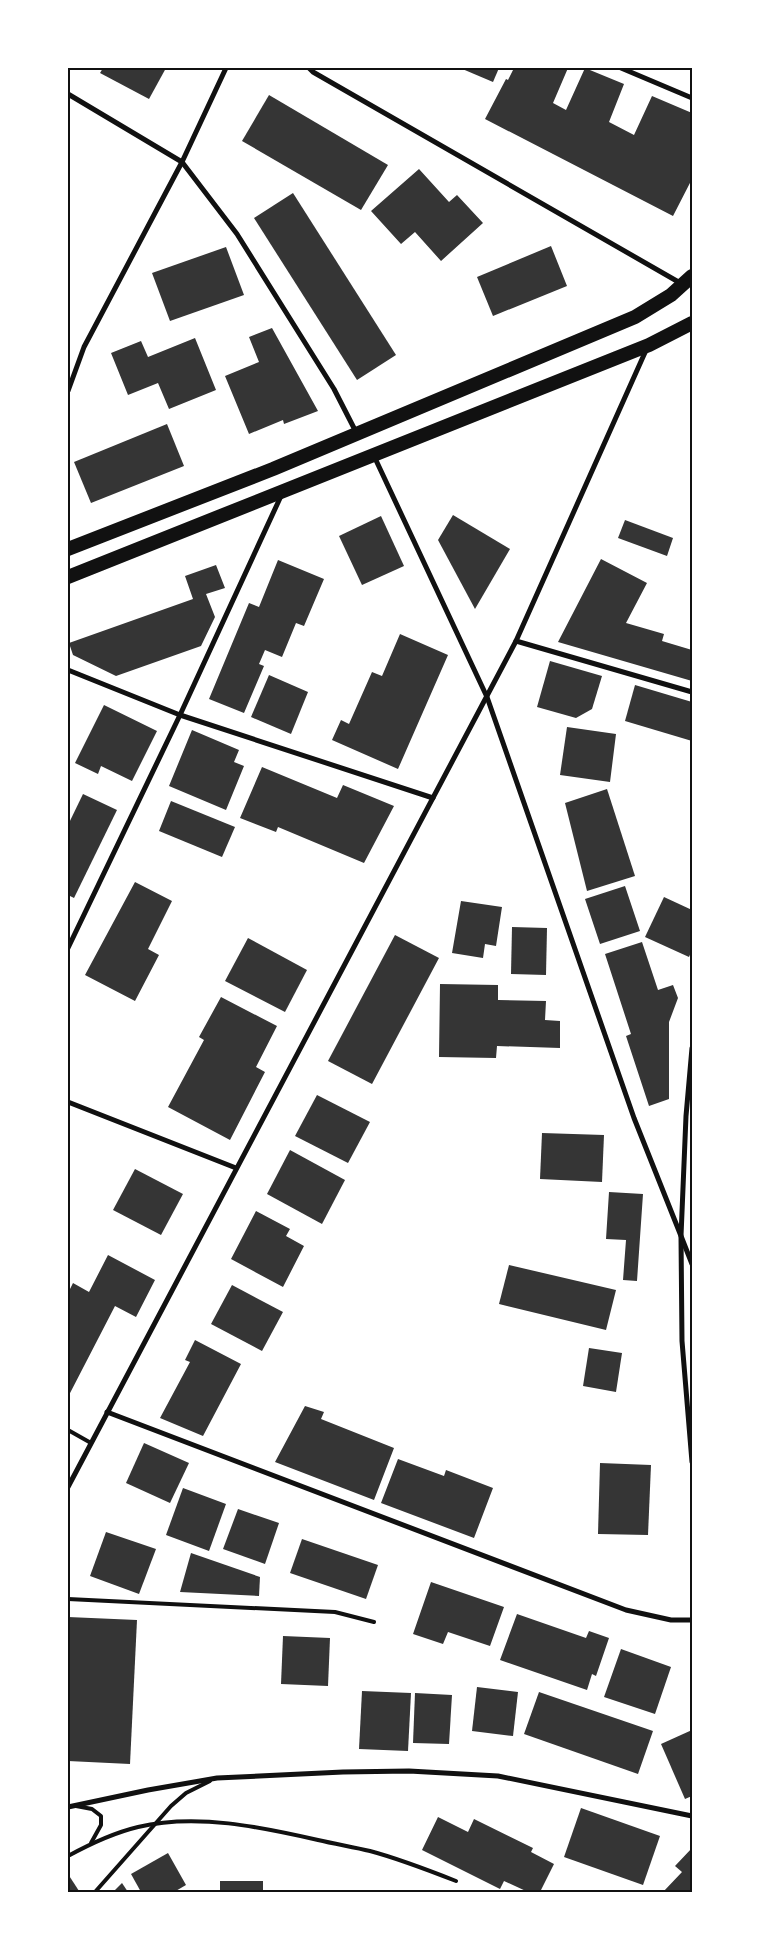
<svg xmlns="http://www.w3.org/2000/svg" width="760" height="1960" viewBox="0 0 760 1960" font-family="Overpass,sans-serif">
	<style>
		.building { fill: #353535 }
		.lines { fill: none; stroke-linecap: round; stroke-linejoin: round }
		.service { stroke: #111; stroke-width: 4 }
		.minor { stroke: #111; stroke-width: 5 }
		.trunk { stroke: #111; stroke-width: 14 }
		.neatline { fill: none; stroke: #111; stroke-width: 2 }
	</style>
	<rect width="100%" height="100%" fill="#fff"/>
	<g class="building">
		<polygon points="103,68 166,68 149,99 100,73"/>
		<polygon points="460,68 499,68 493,82"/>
		<polygon points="514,68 568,68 553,103 566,110 585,68 624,84 609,122 634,135 652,96 692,113 692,179 673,216 485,119 506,79 508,80"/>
		<polygon points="269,95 388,165 361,210 242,141"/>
		<polygon points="419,169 449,202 457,195 483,223 441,261 415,232 401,244 371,211"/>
		<polygon points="293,193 396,355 357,380 254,218"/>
		<polygon points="551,246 567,286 493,316 477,277"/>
		<polygon points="226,247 244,295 170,321 152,273"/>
		<polygon points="272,328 318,411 284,424 283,420 249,434 225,376 259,362 249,337"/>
		<polygon points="195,338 216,390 169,409 158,383 128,395 111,353 141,341 148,357"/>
		<polygon points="167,424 184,466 91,503 74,462"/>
		<polygon points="453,515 510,549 475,609 438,540"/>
		<polygon points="381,516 404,566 362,585 339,536"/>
		<polygon points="625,520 673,538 667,556 618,538"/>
		<polygon points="601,559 647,583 626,623 664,634 662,641 692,650 692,681 558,642"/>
		<polygon points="278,560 324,579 304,626 296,623 282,657 265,650 259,664 264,666 244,713 209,699 249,603 259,607"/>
		<polygon points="216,565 225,588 206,594 215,617 201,646 116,676 73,655 69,643 193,599 185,576"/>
		<polygon points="400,634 448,655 398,769 332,740 341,720 349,724 372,672 382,676"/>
		<polygon points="550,661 602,676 592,709 576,718 537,707"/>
		<polygon points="269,675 308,692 291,734 251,717"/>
		<polygon points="635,685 692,702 692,741 625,721"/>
		<polygon points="104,705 157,731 132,781 101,766 98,774 75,763"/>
		<polygon points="567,727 616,734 610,782 560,775"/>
		<polygon points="192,730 239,750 234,762 244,766 226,810 169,786"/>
		<polygon points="262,767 337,798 343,785 394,806 364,863 278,827 276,832 240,818"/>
		<polygon points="607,789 635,876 587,891 565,803"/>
		<polygon points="83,794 117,810 74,898 68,895 68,825"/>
		<polygon points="171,801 235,827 222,857 159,831"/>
		<polygon points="135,882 172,901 148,949 159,955 135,1001 85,975"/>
		<polygon points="625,886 640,931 600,944 585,899"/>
		<polygon points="664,897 692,910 692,950 689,957 645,937"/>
		<polygon points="461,901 502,907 496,946 485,944 483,958 452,953"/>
		<polygon points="512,927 547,928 546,975 511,974"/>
		<polygon points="395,935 439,958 372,1084 328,1061"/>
		<polygon points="248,938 307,970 285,1012 225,981"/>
		<polygon points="642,942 658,990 673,985 678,998 669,1022 669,1099 649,1106 626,1036 631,1034 605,954"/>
		<polygon points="440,984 498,985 498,1000 546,1001 545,1020 560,1021 560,1048 497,1046 496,1058 439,1057"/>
		<polygon points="221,997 277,1026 256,1067 265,1072 230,1140 168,1107 204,1040 199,1037"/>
		<polygon points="317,1095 370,1122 348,1163 295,1136"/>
		<polygon points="542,1133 604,1135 602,1182 540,1179"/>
		<polygon points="290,1150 345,1180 322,1224 267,1194"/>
		<polygon points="135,1169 183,1194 161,1235 113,1210"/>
		<polygon points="609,1192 643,1194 637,1281 623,1280 626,1240 606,1239"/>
		<polygon points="256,1211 290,1229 286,1236 304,1246 283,1287 231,1259"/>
		<polygon points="108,1255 155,1280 136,1317 115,1306 68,1397 68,1293 73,1283 89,1292"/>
		<polygon points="509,1265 616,1290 606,1330 499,1304"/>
		<polygon points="232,1285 283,1312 262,1351 211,1324"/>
		<polygon points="195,1340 241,1364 203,1436 160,1418 190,1362 185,1360"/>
		<polygon points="589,1348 622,1353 616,1392 583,1386"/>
		<polygon points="305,1406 324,1412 321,1419 394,1448 374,1500 275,1462"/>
		<polygon points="144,1443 189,1463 170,1503 126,1483"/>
		<polygon points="398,1459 444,1476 446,1470 493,1488 474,1538 381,1503"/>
		<polygon points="600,1463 651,1465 648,1535 598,1534"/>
		<polygon points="183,1488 226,1504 209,1551 166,1535"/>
		<polygon points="238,1509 279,1523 265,1564 223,1549"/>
		<polygon points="106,1532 156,1549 139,1594 90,1576"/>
		<polygon points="302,1539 378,1565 366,1599 290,1573"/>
		<polygon points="191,1553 260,1577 259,1596 180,1592"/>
		<polygon points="431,1582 504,1607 490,1646 448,1632 443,1644 413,1634"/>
		<polygon points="517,1614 586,1638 589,1631 609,1638 596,1676 592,1674 587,1690 500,1660"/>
		<polygon points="68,1617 137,1620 130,1764 68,1761"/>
		<polygon points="283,1636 330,1638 328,1686 281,1684"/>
		<polygon points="621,1649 671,1667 655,1714 604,1697"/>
		<polygon points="477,1687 518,1692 513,1736 472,1731"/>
		<polygon points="362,1691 411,1693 408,1751 359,1749"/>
		<polygon points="539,1692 653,1731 638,1774 524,1734"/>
		<polygon points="415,1693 452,1695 449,1744 413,1743"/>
		<polygon points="692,1730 692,1796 685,1799 661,1744"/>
		<polygon points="581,1808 660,1836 643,1885 564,1857"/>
		<polygon points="438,1817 468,1832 474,1819 533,1848 531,1852 554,1864 540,1892 528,1892 504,1881 500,1889 422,1850"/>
		<polygon points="692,1848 692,1892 663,1892 682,1872 675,1866"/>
		<polygon points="168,1853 186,1885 174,1892 141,1892 131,1874"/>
		<polygon points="68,1874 79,1891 77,1892 68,1892"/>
		<rect x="220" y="1881" width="43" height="11"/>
		<polygon points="122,1883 128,1892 113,1892"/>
	</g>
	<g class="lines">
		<g class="service">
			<polyline points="68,1430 91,1443"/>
			<polyline points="68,1599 335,1612 374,1622"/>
			<polyline points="76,1806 92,1809 101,1816 101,1825 91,1843"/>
			<path d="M68,1856C90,1844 113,1833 138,1827C196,1813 261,1827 318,1840C335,1844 353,1847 370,1851C400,1859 428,1870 456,1881"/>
			<polyline points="95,1892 171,1806 186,1793 210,1781"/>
		</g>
		<g class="minor">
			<polyline points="309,68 313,72 682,284"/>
			<polyline points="621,68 692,98"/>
			<polyline points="68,94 182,162 237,234 334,389 356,432"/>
			<polyline points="68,391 84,347 182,162 226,68"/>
			<polyline points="374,456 487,697 634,1118 681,1236 682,1341 692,1462"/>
			<polyline points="516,641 692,692"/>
			<polyline points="68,670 180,715 433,798"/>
			<polyline points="68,948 180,715 281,496"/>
			<polyline points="692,1048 686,1116 681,1236 692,1264"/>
			<polyline points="68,1102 236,1168"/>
			<polyline points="107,1412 626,1610 671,1620 692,1620"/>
			<polyline points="68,1487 516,641 647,348"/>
			<polyline points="68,1807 148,1790 217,1778 343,1772 409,1771 498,1776 692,1816"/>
		</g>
		<g class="trunk">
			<polyline points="68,549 273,469 635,317 671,295 692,276"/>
			<polyline points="68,577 649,345 692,323"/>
		</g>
	</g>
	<rect width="760" height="1960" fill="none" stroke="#ffffff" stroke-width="138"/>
	<rect x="69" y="69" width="622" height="1822" class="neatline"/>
</svg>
